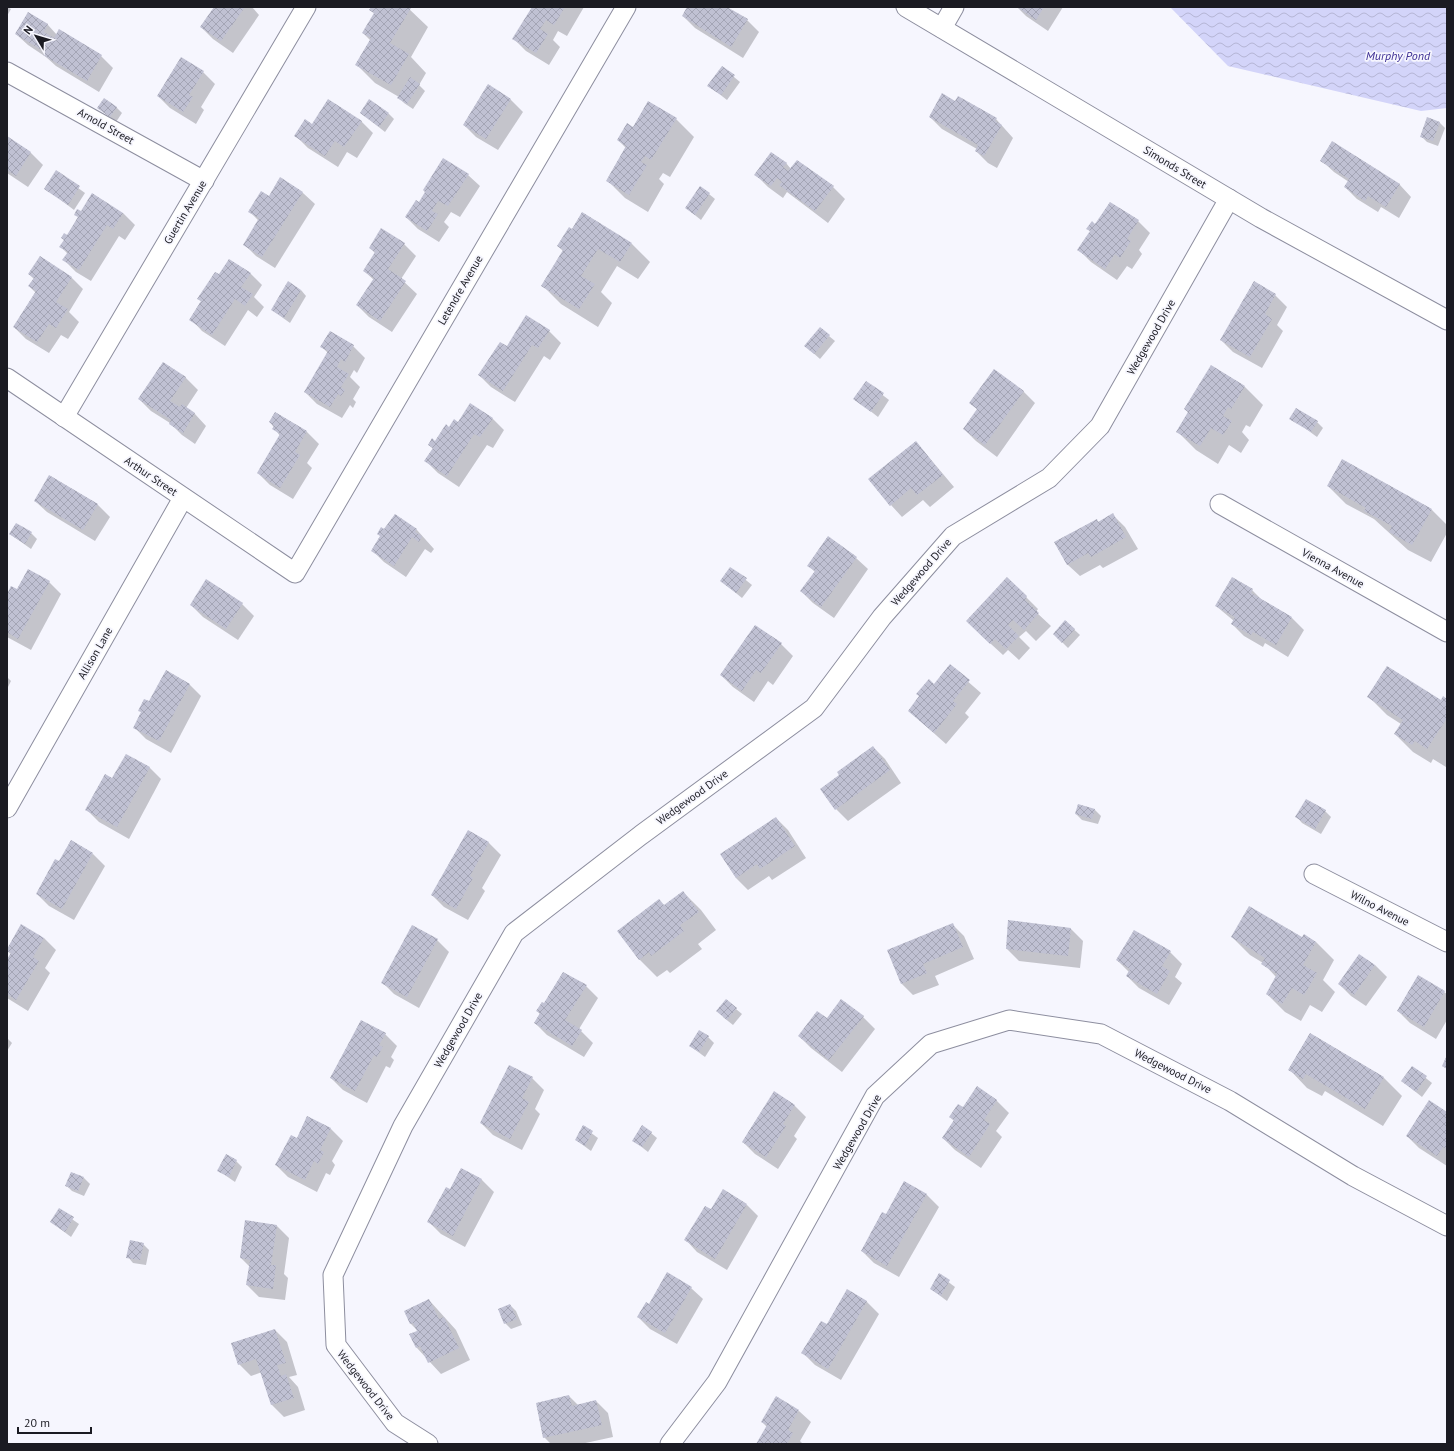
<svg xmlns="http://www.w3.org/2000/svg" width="1454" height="1451" viewBox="0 0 1454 1451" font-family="'PT Sans',sans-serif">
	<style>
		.water { fill: url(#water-waves) }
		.shadow { fill: #0003 }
		.building { fill: url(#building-cross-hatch) }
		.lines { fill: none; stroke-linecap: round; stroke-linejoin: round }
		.minor-casing { stroke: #8d8e9f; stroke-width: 21 }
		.minor { stroke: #fff; stroke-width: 19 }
		.labels { text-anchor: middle; stroke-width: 3.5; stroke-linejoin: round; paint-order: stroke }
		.street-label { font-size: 11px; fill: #1b1b22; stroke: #f6f6fe }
		.water-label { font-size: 12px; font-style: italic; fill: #3e2f94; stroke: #f6f6fe }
	</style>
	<defs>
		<pattern id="water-waves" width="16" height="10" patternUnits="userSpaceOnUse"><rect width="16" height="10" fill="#d3d4f9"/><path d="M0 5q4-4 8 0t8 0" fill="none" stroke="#b5b5d5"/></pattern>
		<pattern id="building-cross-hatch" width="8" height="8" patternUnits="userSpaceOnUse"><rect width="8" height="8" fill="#c0c1d3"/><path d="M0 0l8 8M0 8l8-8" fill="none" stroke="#a4a5b5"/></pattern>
	</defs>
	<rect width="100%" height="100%" fill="#f6f6fe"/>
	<polygon class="water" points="1170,7 1447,7 1447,108 1421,111 1228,66"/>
	<g class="shadow">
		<polygon points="7,7 11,9 7,16"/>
		<polygon points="215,7 252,7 259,15 233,53 213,39 201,27"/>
		<polygon points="372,7 407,7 428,27 411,57 426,73 419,85 425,91 413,109 404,103 399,97 375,83 357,65 371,41 363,33 375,14 370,10"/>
		<polygon points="533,7 584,7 567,36 558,31 553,40 560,47 549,65 526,51 514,39"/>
		<polygon points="689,7 726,7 747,20 759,32 743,58 695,28 683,16"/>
		<polygon points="1017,7 1063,7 1048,31 1026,16"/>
		<polygon points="29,13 48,25 57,35 101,56 113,68 99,92 56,66 46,57 28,45 16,34"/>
		<polygon points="181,58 203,72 215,84 201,107 204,110 196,124 170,108 158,96"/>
		<polygon points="722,67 740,82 727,100 709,86"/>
		<polygon points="489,86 511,100 523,112 498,150 476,137 464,125"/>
		<polygon points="116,107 122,113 116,122 99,108"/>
		<polygon points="361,113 389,114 394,119 385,132"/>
		<polygon points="930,117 996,119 1013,138 997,168 988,163 976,151 977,149 942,129"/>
		<polygon points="676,119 694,137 670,177 663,173 659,179 664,184 648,212 625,198 607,180 626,148 618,140 634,128"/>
		<polygon points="361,121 373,133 357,158 347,152 338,167 308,148 296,136 313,125"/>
		<polygon points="1439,122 1445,128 1438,146 1427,142 1421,136"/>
		<polygon points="7,138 31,153 43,165 28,187 7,173"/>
		<polygon points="1333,143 1400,185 1411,197 1399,218 1381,207 1378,212 1357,199 1345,187 1349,182 1334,172 1322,161"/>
		<polygon points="786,163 791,169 833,187 845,199 828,223 787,192 783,198 768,187 756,175"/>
		<polygon points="56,172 85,193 74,210 45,188"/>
		<polygon points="468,175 480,186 460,217 451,212 444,222 449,227 439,242 418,229 406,217 419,204"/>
		<polygon points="281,179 303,193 315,204 275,268 256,256 244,244 259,221 250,212 269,198"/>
		<polygon points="709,194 715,199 701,220 686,208"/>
		<polygon points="81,212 123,213 135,225 125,240 119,236 91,281 76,272 64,260 68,254 61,247"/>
		<polygon points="1138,221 1150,233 1139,250 1142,254 1132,269 1127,266 1117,280 1091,262 1079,250 1096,225"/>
		<polygon points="404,244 416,256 401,279 417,294 392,332 369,317 357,305 374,280 364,271 376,254 370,248"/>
		<polygon points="632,244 650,262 638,279 617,266 601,292 612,303 598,327 561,304 543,286 564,252 558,246"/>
		<polygon points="250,273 262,285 254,297 264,307 257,317 248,310 225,346 202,331 191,319 202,302 198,299 219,276"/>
		<polygon points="29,274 71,277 83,289 69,312 79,322 68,339 61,335 49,353 26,339 14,327 36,293 29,286 34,279"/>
		<polygon points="301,290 306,296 290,323 272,310"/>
		<polygon points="1275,295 1287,307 1277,325 1283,331 1262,368 1233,352 1221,340"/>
		<polygon points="549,331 561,343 550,360 544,356 515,402 491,387 479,375 507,347"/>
		<polygon points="829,336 835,341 820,359 811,351"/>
		<polygon points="321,346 353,346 365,358 357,373 354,370 350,377 360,387 353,399 356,402 353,408 350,405 342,418 317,404 305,392 328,353"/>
		<polygon points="163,363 186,378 198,390 186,408 195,414 206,426 195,444 182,435 170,423 151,411 139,399"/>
		<polygon points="1211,366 1245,387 1263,405 1250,427 1246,425 1242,432 1249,440 1241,453 1229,445 1218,464 1196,450 1178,432 1189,413 1185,409"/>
		<polygon points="866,382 889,400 878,417 855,399"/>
		<polygon points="1023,391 1035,403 997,457 976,441 964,429 978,410 970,403"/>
		<polygon points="276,413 307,432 319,444 307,463 312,468 293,499 270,485 258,473 280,436 270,422"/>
		<polygon points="492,418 504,430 493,448 487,445 459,487 438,473 426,461 433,449 429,445 435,442 449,428 458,423"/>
		<polygon points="1291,418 1317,422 1323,428 1317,437"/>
		<polygon points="916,442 954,487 930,507 923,500 902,517 891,505"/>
		<polygon points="1342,460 1432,510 1447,525 1447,533 1431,562 1408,550 1374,519 1346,504 1328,486"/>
		<polygon points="50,476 98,505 110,517 95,541 47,512 35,501"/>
		<polygon points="395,515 417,530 434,549 431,553 425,549 406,577 384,562 372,550"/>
		<polygon points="1113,515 1125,527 1138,549 1103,568 1100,565 1080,576 1068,565 1056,543 1096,520 1099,522"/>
		<polygon points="31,533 37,539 31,549 10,534"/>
		<polygon points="856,558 868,569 834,618 813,603 801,591 815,572 809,566"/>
		<polygon points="731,568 752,585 742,598 721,581"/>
		<polygon points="49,582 61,594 31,650 7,637 7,596 17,591"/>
		<polygon points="1252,590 1264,602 1292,618 1304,630 1288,657 1265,643 1263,647 1244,636 1232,624 1234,621 1216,606"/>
		<polygon points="1026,597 1038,609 1036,612 1051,626 1036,641 1026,631 1019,637 1030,648 1019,660 1008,650 1003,655 979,633"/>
		<polygon points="242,604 254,616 238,640 203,617 191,605"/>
		<polygon points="1065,621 1080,635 1068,648 1054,634"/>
		<polygon points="781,644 793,656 773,685 768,681 754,702 733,687 721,675"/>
		<polygon points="950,666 981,693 965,713 969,717 946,744 909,711 934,686"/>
		<polygon points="7,677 11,681 7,689"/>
		<polygon points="189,684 201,696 171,753 146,739 134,727 149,703"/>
		<polygon points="1369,697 1441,702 1447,700 1446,767 1433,759 1431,763 1413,752 1395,734 1401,724 1387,715"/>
		<polygon points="873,747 885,759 901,783 848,821 836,809"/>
		<polygon points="149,767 161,779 129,839 99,822 87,810 112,779"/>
		<polygon points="1079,805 1095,810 1101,816 1098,824 1082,820 1076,814"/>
		<polygon points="1325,811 1331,817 1321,834 1302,823 1297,817"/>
		<polygon points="776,818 788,830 806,858 772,880 769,876 748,890 736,878 721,854"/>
		<polygon points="468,831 489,843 501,855 482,888 485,891 468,920 444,907 432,895"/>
		<polygon points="93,854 105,866 74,920 49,906 37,894 60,863"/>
		<polygon points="683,892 701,910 716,930 698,944 702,949 670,973 667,970 657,977 639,959 664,906"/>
		<polygon points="952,924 964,936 974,959 935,976 939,985 913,995 901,983"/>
		<polygon points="1071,929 1083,941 1080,968 1019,961 1007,949"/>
		<polygon points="1305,936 1316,942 1334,960 1323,980 1335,992 1322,1012 1310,1005 1301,1021 1285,1012 1267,994 1276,977 1263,963 1250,955 1232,937 1303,939"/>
		<polygon points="44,938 56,950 45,968 50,973 28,1011 7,998 7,961 11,954 7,951"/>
		<polygon points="437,940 449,952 419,1008 394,994 382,982"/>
		<polygon points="1170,952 1182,964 1175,977 1182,983 1169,1005 1139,988 1127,976 1129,972 1117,960"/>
		<polygon points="1375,965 1387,977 1366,1006 1351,996 1339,984"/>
		<polygon points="1419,976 1447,994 1447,1020 1436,1039 1410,1023 1398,1011"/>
		<polygon points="586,986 598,998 579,1029 593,1043 584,1057 547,1035 535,1023 540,1014 537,1011 544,1005"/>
		<polygon points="736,1009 742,1014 733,1025 723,1017"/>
		<polygon points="863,1017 875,1029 842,1072 811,1048 799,1036 827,1019"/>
		<polygon points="385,1034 397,1046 391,1057 394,1060 390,1068 386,1066 367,1103 343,1090 331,1078"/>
		<polygon points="1310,1034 1384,1078 1402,1096 1383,1126 1325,1091 1322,1096 1307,1088 1289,1069"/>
		<polygon points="708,1037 714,1043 705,1057 690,1046"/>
		<polygon points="7,1038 12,1043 7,1051"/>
		<polygon points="1412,1067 1432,1083 1422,1097 1402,1081"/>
		<polygon points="532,1078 544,1090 535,1109 540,1114 522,1150 493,1135 481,1123"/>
		<polygon points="977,1088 997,1101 1009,1113 996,1131 1002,1137 981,1168 955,1150 943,1138 954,1121 950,1117 963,1109"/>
		<polygon points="794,1105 806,1117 794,1136 797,1139 778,1169 755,1154 743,1142"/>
		<polygon points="1447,1113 1447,1166 1419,1148 1407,1136"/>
		<polygon points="308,1117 331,1129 343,1141 332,1161 335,1165 330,1175 326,1173 317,1192 288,1177 276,1165 297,1139"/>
		<polygon points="583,1127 598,1138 591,1151 576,1140"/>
		<polygon points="651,1133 657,1138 648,1152 634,1141"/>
		<polygon points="236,1161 242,1167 235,1182 219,1171"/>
		<polygon points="461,1169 482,1180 494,1192 465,1247 441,1234 429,1222 450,1190"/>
		<polygon points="72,1173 84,1178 90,1184 84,1196 72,1191 67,1186"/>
		<polygon points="904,1182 927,1195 939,1207 899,1277 874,1263 862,1251 886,1215"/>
		<polygon points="747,1205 758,1216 727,1270 697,1252 686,1240 711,1211"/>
		<polygon points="59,1210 79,1224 71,1237 51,1222"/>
		<polygon points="246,1221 277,1226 289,1238 284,1274 288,1278 285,1300 259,1297 247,1285 250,1267 241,1258"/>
		<polygon points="143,1244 149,1250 146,1265 133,1263 128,1257"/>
		<polygon points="939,1275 955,1287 947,1301 931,1289"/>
		<polygon points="691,1288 703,1299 677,1344 650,1329 638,1317 649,1305"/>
		<polygon points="848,1291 867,1302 879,1314 841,1380 815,1365 803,1353 827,1326"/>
		<polygon points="429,1300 456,1330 470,1360 441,1374 417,1348 411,1335 418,1331 410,1323"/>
		<polygon points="510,1305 516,1311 522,1325 511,1329 505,1323"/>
		<polygon points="275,1330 287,1342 297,1375 289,1377 298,1387 305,1410 284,1417 272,1405 262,1372 251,1376 239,1364"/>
		<polygon points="569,1396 578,1405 596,1401 608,1413 613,1437 581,1444 551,1444 544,1437"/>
		<polygon points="799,1411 811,1422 800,1441 803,1444 757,1444 767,1427 762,1422"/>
	</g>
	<g class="building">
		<polygon points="214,7 245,7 221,41 200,27"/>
		<polygon points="371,7 411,8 390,43 409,54 391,85 355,65 371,38 362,33 374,13 369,10"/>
		<polygon points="532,7 565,7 554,25 546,20 540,29 548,34 536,53 512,39"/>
		<polygon points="687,7 727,7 748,19 731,47 682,16"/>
		<polygon points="1017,7 1044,7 1036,20"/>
		<polygon points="28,12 48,24 44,32 54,38 59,29 102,55 87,81 43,55 45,52 15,34"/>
		<polygon points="181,57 204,71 189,95 193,97 183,112 157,96"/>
		<polygon points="722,66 735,75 721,95 707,86"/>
		<polygon points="410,77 420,84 407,104 397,98"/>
		<polygon points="488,84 511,99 486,139 463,125"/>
		<polygon points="942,93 955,101 958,96 997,118 995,121 1002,125 984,156 975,151 978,145 929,117"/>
		<polygon points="104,98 117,107 110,117 97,108"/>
		<polygon points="328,99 362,121 344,147 335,141 325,156 294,136 305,119 312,124"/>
		<polygon points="369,99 389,113 379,127 360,113"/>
		<polygon points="648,101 677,118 651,160 645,156 641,162 647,165 629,195 606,181 626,146 617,140 627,123 633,127"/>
		<polygon points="1427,117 1440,122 1433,141 1420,137"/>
		<polygon points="7,136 31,152 16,176 7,170"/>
		<polygon points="1332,141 1400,184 1386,207 1368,196 1365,201 1344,187 1349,179 1320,161"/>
		<polygon points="771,152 787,163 783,167 788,171 797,160 834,186 815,211 779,185 782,182 777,178 771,186 754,175"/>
		<polygon points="443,158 469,174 448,206 438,201 432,211 438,214 427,231 405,217 416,200 419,202 425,192 423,190"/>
		<polygon points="56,170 80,186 68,205 44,189"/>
		<polygon points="280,177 303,192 262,257 243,245 259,218 248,212 261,191 269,196"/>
		<polygon points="700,186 710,193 695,215 685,208"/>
		<polygon points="92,193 123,213 113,229 107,225 79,270 62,260 68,252 59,247 64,240 61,238 64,233 67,235 78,217 74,215 77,209 81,211"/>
		<polygon points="1110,202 1139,220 1127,239 1131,241 1120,258 1115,254 1105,269 1077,250 1090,231 1086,229 1092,221 1095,224"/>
		<polygon points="582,212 632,243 620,262 598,249 581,276 595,284 579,309 541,286 563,250 557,246 569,227 572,229"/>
		<polygon points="381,228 405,243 388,269 406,281 380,321 356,305 374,278 363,271 375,252 369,248"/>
		<polygon points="40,256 72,277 56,302 68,309 56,328 49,324 37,342 13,327 36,291 28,286 34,278 28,274"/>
		<polygon points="229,259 251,273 241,287 253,294 245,306 235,299 212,335 189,320 201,301 197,299 215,272 219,274"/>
		<polygon points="288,281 301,290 284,318 271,310"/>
		<polygon points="1254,281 1276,294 1265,314 1272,319 1250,357 1220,340"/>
		<polygon points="526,315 550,330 538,348 532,345 503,391 478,375 500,342 507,346"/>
		<polygon points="820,327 830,335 814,354 804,346"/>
		<polygon points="330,331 354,345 345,362 341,359 337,367 349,374 341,387 345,390 341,396 338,394 330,407 304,392 328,351 320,347"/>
		<polygon points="163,362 186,377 170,401 180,407 182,404 195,413 183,433 169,424 171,420 138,399"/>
		<polygon points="1211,365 1245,386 1231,409 1228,407 1223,416 1232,421 1223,435 1211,428 1200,446 1176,432 1188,412 1184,409"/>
		<polygon points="994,369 1024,391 985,445 963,429 977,409 969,403"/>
		<polygon points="866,381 884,393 871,412 853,399"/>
		<polygon points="470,403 493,418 480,437 474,434 447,476 424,461 433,448 428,445 432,438 435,441 446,424 449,427 454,419 458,422"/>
		<polygon points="1296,408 1318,421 1311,432 1289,419"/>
		<polygon points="275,412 307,431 295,452 300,455 280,488 257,473 280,434 272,429 274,426 269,422"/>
		<polygon points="916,441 943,475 917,495 911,488 890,506 868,479"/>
		<polygon points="1342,459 1432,509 1412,545 1389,532 1392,526 1364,511 1366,508 1327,486"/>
		<polygon points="49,475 98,504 83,530 34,501"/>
		<polygon points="1113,513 1126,537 1091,557 1088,553 1067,565 1054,542 1097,519 1098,522"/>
		<polygon points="395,514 417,529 415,532 422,536 419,542 412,537 394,566 371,551 380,536 377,534 381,527 384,529"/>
		<polygon points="16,523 32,532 25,544 9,534"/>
		<polygon points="828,536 857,557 821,607 800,591 815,571 807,566"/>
		<polygon points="730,567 747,578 736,593 720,581"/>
		<polygon points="28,569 50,581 18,639 7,632 7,594 11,586 17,589"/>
		<polygon points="1007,577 1027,596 1025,600 1039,613 1024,630 1013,620 1008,625 1019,636 1006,649 995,639 990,644 966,621"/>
		<polygon points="1232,577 1253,589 1251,593 1292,617 1276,645 1253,632 1251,635 1231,624 1235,617 1215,606"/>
		<polygon points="206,579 243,603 226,629 190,605"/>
		<polygon points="1065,620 1075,629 1062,643 1053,634"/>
		<polygon points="755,625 782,643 761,673 756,670 742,691 720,675"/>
		<polygon points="950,664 970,680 953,701 957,704 934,733 908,711 919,696 916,694 929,679 934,684"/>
		<polygon points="1387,666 1441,700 1443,696 1447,699 1447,718 1427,749 1415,741 1412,745 1394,734 1403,720 1367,697"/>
		<polygon points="166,670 190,684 159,741 133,728 141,712 138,711 144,699 149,701"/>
		<polygon points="873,746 890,770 835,810 820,789 839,775 837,772"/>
		<polygon points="126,754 150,767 117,827 85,810 105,774 112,778"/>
		<polygon points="1306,799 1326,810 1315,829 1295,817"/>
		<polygon points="1078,804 1095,809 1092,819 1075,814"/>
		<polygon points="776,817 795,846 760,869 757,864 736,878 720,854"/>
		<polygon points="468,830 489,842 470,876 473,878 456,909 431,895"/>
		<polygon points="71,840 93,853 62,909 36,894 55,859 59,861"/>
		<polygon points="683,891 699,912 680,925 684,931 651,956 649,952 639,960 617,931 659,899 664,905"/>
		<polygon points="1249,906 1302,937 1304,934 1316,942 1303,965 1317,973 1304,995 1292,988 1282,1004 1266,994 1277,974 1261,964 1265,958 1231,937"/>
		<polygon points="1008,920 1071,928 1068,956 1006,949"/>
		<polygon points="953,923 963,947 923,964 927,973 901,984 887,950"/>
		<polygon points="21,924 44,938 33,957 39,961 16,1000 7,994 7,959 11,953 7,951 7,949"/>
		<polygon points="412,925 438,939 407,997 381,983"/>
		<polygon points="1134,930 1171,951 1162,966 1170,971 1157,994 1126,976 1130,969 1116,960"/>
		<polygon points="1359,954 1375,965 1354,995 1338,984"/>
		<polygon points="563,972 587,985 565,1020 582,1030 572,1046 534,1023 540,1013 536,1011 542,1002 544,1003"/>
		<polygon points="1418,975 1445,991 1424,1027 1397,1011"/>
		<polygon points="726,999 737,1008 727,1020 716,1011"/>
		<polygon points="841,999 864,1016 829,1060 798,1036 817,1011 827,1018"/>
		<polygon points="361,1020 386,1033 379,1045 383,1047 377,1057 374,1055 355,1091 330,1078"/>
		<polygon points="699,1030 709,1036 699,1052 689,1046"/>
		<polygon points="1310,1033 1384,1077 1365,1109 1306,1074 1303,1079 1288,1070"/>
		<polygon points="1447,1055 1447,1069 1442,1066"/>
		<polygon points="509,1065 533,1077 522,1098 529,1102 510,1139 480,1123"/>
		<polygon points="1412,1066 1427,1076 1416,1092 1401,1081"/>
		<polygon points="977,1086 997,1100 984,1120 990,1124 969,1157 942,1138 954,1120 949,1117 958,1104 963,1107"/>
		<polygon points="774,1091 795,1105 783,1124 786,1126 766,1157 742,1142"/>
		<polygon points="1429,1100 1447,1112 1447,1149 1443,1147 1437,1156 1406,1136"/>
		<polygon points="307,1116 331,1128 320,1150 324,1152 318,1164 314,1161 305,1180 275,1165 291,1135 297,1138"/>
		<polygon points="583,1125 593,1131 585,1146 575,1140"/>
		<polygon points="642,1125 652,1132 642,1147 632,1141"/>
		<polygon points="226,1154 237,1160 229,1177 217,1171"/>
		<polygon points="461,1168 482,1179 453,1236 427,1222 446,1187 450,1189"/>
		<polygon points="71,1172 84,1177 78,1191 65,1186"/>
		<polygon points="904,1181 927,1194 887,1266 861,1251 882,1212 886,1214"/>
		<polygon points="723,1189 747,1204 715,1259 684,1240 705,1206 711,1209"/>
		<polygon points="59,1208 74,1217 65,1232 50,1222"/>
		<polygon points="245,1220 277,1225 271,1265 276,1265 273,1289 246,1285 250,1260 240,1258"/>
		<polygon points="130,1240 144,1243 140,1260 126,1258"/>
		<polygon points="667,1272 692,1287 665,1333 637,1317 646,1302 649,1304"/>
		<polygon points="939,1273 950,1280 941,1296 930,1289"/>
		<polygon points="847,1289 867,1301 828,1369 801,1353 821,1321 827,1324"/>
		<polygon points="429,1299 439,1319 444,1317 459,1348 428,1363 420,1346 416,1348 409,1334 417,1331 413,1323 410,1324 404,1311"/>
		<polygon points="510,1304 517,1319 504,1324 498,1309"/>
		<polygon points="275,1329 286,1363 277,1365 281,1376 286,1374 294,1398 271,1405 256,1359 238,1365 231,1343"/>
		<polygon points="569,1395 572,1406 596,1400 602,1425 543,1438 536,1403"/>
		<polygon points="776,1396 799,1410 788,1430 793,1433 787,1444 756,1444 767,1425 761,1422"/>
	</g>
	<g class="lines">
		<defs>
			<g id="minor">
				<polyline points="906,7 1261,218 1447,320"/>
				<polyline points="942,28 954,7"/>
				<polyline points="7,72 204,181"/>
				<polyline points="7,378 295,573 626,7"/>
				<polyline points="64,417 306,7"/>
				<polyline points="1220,504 1447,632"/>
				<polyline points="7,808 183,498"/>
				<polyline points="1314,874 1447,942"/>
				<polyline points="428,1444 395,1423 336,1345 333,1275 403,1126 514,933 641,835 814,708 882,617 953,536 1049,478 1100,426 1229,199"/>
				<polyline points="670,1444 717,1382 875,1096 931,1044 1009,1020 1101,1034 1230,1101 1353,1176 1447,1226"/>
			</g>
		</defs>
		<use href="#minor" class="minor-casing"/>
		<use href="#minor" class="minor"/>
	</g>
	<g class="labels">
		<g class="street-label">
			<text transform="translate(106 126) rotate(29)" y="4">Arnold Street</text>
			<text transform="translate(1175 167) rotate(31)" y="4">Simonds Street</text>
			<text transform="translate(185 212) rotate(-59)" y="4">Guertin Avenue</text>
			<text transform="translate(460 290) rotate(-60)" y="4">Letendre Avenue</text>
			<text transform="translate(1151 337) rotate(-60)" y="4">Wedgewood Drive</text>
			<text transform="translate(151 476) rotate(34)" y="4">Arthur Street</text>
			<text transform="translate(1333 568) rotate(29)" y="4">Vienna Avenue</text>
			<text transform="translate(921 572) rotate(-49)" y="4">Wedgewood Drive</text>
			<text transform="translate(95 653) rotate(-60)" y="4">Allison Lane</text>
			<text transform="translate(692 797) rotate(-36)" y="4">Wedgewood Drive</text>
			<text transform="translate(1380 908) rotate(27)" y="4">Wilno Avenue</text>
			<text transform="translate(458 1030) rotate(-60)" y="4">Wedgewood Drive</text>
			<text transform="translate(1173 1071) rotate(27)" y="4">Wedgewood Drive</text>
			<text transform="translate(857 1132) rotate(-60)" y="4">Wedgewood Drive</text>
			<text transform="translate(366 1385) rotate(52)" y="4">Wedgewood Drive</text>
		</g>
		<g class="water-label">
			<text x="1398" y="60">Murphy Pond</text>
		</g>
	</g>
	<rect width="1454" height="1451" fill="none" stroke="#1b1b22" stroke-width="16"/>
	<g transform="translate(36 36) rotate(308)" stroke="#f6f6fe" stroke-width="3" paint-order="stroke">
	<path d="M0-3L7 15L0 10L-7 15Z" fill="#1b1b22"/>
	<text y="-6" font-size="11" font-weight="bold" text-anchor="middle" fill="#1b1b22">N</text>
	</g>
	<path d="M18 1427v6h73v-6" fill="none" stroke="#1b1b22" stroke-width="2"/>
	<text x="24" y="1427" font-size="12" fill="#1b1b22" stroke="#f6f6fe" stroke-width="3" paint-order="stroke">20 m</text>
</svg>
